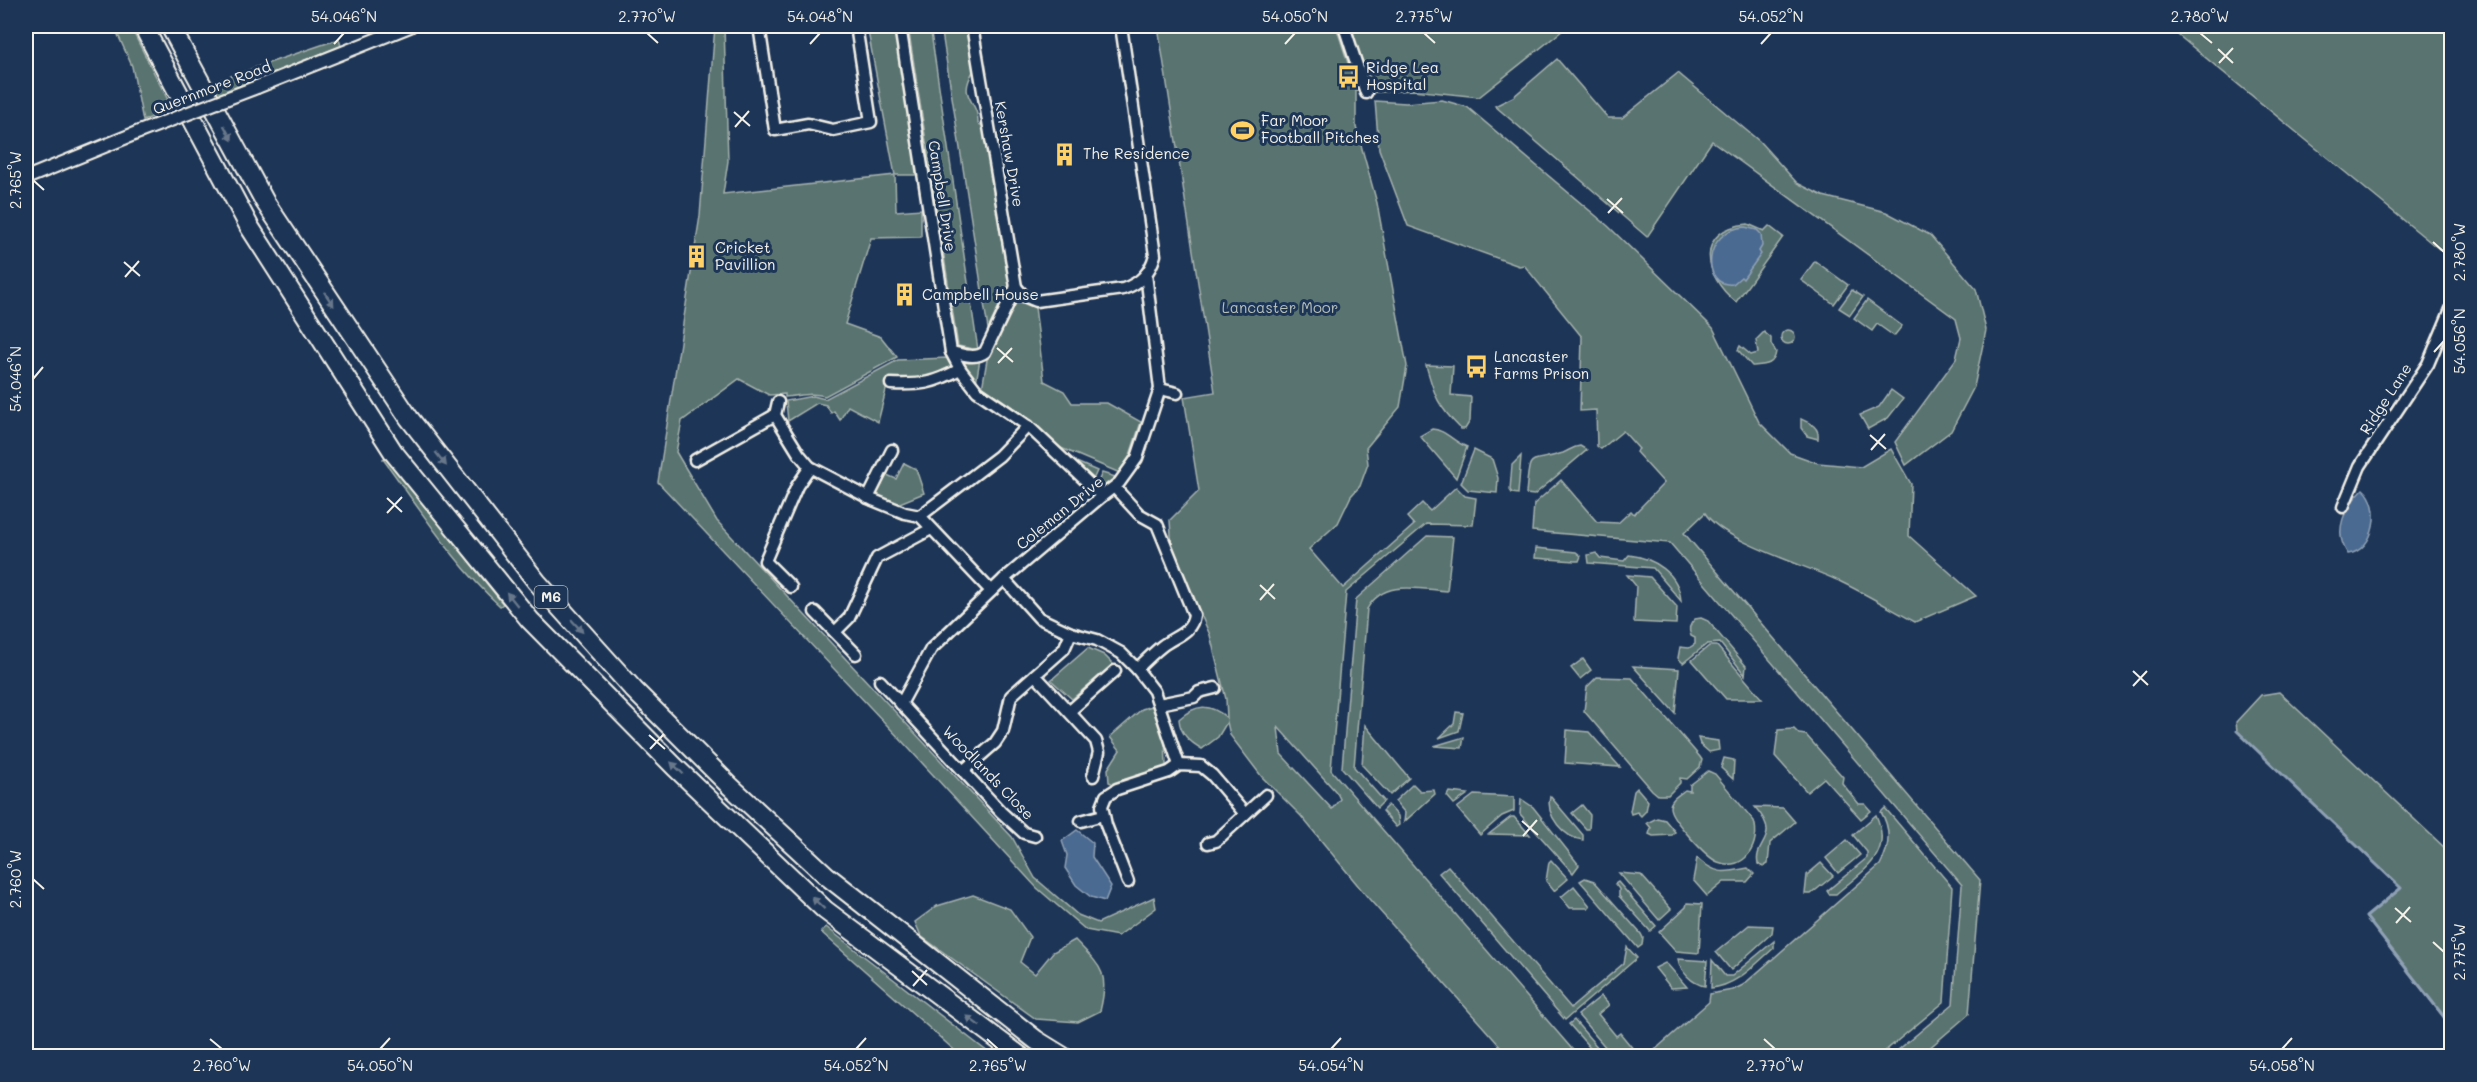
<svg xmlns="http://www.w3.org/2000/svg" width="2477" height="1082" viewBox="0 0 2477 1082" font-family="Mali,sans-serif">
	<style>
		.green { fill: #597370; stroke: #a6b2ac; stroke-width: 1.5; fill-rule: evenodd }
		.water { fill: #4b6b91; stroke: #8fa1b4; stroke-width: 1.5 }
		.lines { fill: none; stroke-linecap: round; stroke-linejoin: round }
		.stream { stroke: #8fa1b4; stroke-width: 3 }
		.minor-casing { stroke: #f4f1e8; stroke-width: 15 }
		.tertiary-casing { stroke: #f4f1e8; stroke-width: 16 }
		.motorway-casing { stroke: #f4f1e8; stroke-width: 22 }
		.minor { stroke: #1d3557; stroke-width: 10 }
		.tertiary { stroke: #1d3557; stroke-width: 12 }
		.motorway { stroke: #1d3557; stroke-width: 18 }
		.tertiary-bridge-casing { stroke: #f4f1e8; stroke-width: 16; stroke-linecap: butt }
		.tertiary-bridge { stroke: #1d3557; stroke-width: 12 }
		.oneway { fill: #68778a }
		.ticks { fill: none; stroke: #f4f1e8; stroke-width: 2 }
		.labels { text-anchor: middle; stroke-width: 6; stroke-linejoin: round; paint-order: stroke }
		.shield { fill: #1d3557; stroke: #b4b9bc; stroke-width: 1.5 }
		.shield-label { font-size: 14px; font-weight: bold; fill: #f4f1e8 }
		.poi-label { font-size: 15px; fill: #f4f1e8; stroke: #1d3557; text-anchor: start }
		.street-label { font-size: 15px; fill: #f4f1e8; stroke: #1d3557 }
		.park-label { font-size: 15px; fill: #b6bfb8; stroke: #1d3557 }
		.neatline { fill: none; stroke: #f4f1e8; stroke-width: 2 }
		.ticks-label { font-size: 15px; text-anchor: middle; fill: #f4f1e8 }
	</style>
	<rect width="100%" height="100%" fill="#1d3557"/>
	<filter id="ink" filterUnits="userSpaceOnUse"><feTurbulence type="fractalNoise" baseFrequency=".0167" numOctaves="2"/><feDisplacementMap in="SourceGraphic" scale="12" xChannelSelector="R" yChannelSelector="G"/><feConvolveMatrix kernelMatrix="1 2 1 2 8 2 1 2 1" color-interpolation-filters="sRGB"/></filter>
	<g filter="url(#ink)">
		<g class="green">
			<polygon points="114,26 130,26 172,108 143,121 132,66"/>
			<path d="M715,26H724L728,161L723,194L895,175L867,26H894L917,170L915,175H895L896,211L921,209V237L871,238L845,324L881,337L897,357L825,396C811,392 800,396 785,397V394L769,395L739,379L682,421L676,452L717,521L1012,837L1035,878L1078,915L1098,923L1154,897L1156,908L1118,936L1086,930L1037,888L901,740L658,482L700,216Z"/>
			<polygon points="908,26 930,26 978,350 958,346"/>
			<path d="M941,26H967L974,70C956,100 979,98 978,124L984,126L1009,285L988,329Z"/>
			<path d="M1158,26H1336L1356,88V127L1377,203L1407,366L1400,407L1366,448L1368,464L1360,486L1351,496L1338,523L1309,549L1343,588L1414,525L1407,517L1422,503L1430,511L1456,487L1465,496L1476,498L1473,525L1426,524L1346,592L1331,770L1578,1056H1509L1370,900L1301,816L1262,777L1230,735L1227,722L1218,737L1202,749C1190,742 1180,734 1179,719C1196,704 1210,703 1227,718L1226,699L1210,635L1172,550L1170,520L1199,491L1184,397L1215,392ZM1278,727L1337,793L1340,799L1332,809L1281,754Z"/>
			<polygon points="1344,26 1568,26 1479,97 1413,90 1366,93"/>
			<polygon points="2167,26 2451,26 2451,259"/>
			<polygon points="339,39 341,46 218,94 213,82"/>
			<polygon points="1557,59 1608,118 1622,118 1678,73 1759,141 1797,183 1823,196 1886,212 1930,235 1976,289 1986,330 1974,387 1951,431 1906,465 1895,442 1956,359 1961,338 1956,319 1712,141 1647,237 1495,106 1513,97"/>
			<path d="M1442,100L1467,107L1608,226L1713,328L1759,422L1790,453L1818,463L1861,467L1891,449L1911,484L1909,536L1976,596L1915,622C1891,609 1866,594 1841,582C1809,566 1723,542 1705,513L1684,533L1980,880L1969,1014L1920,1056H1891L1953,1004L1962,885L1670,543L1532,531L1534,504L1561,480L1597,522L1618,523L1631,511L1634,514L1664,483L1636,452L1639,449L1623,431L1601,449L1597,446L1596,410L1580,411L1582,337L1524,265L1519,266L1408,226L1379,149L1375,101L1406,103Z"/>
			<path d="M1748,224L1764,231L1769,226L1783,237L1736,302C1703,276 1694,229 1748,224Z"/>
			<polygon points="1815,261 1848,285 1834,304 1801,280"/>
			<polygon points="1852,290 1863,297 1850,315 1839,308"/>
			<polygon points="1017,297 1035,307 1044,381 1064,391 1072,403 1107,403 1141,422 1128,461 1120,473 1061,448 982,389 988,354"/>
			<polygon points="1867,300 1902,326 1894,336 1877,324 1872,331 1854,318"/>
			<circle cx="1788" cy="337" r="7"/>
			<path d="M1764,332L1771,338V344L1776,352C1774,366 1764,365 1752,366L1738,350L1740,346L1751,355L1758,353L1756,340Z"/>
			<polygon points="956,356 980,359 976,383"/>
			<path d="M947,358L954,366C934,379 913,381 889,378L878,422L848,406L840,420L834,411L831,413L826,405L817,403L788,421L786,401L813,396L825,399L898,360Z"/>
			<path d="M1426,365L1453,366L1451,395L1471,397L1470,421L1465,429H1461C1437,405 1435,397 1426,365Z"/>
			<polygon points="1891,390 1903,399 1888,418 1868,429 1860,415 1879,407"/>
			<path d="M1801,419C1810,423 1820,427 1818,439L1807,436L1801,428Z"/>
			<path d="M1432,429C1444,429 1455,443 1467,447L1456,478L1420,436Z"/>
			<path d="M1580,446L1587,450L1534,495L1526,494C1530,449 1527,465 1563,453C1570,450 1573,447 1580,446Z"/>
			<polygon points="1474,450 1492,459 1498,478 1497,493 1468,490 1461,483"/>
			<polygon points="1060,455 1097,471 1092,482"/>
			<polygon points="1521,456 1518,494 1512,493 1510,490 1512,465"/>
			<path d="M386,457L503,604L500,606C454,564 420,509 383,459Z"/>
			<polygon points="904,463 916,469 924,493 895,505 875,495 887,475 896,479"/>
			<polygon points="1102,473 1119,478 1102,492 1096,486"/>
			<path d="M1427,536L1453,537L1447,591C1418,589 1384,579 1367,609L1354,767L1384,801L1377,808L1342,768L1356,599Z"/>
			<polygon points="1536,548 1576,552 1581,556 1579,561 1575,561 1535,558"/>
			<path d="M1596,553L1600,558L1624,561L1629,555C1654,558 1679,573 1681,601L1653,568L1589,563L1588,555Z"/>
			<polygon points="1627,575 1650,577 1677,607 1676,624 1634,622 1636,586"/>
			<path d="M1701,618L1708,621L1746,666L1745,675L1720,643L1707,644L1683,663L1678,658L1680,647L1689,648L1695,644V638L1691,636C1688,629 1689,624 1695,619Z"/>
			<polygon points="1709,646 1717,646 1762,699 1726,699 1692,660"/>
			<polygon points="1088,648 1104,655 1113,664 1072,699 1051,680"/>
			<polygon points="1583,659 1591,670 1580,679 1571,668"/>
			<polygon points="1633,666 1679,669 1675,713"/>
			<polygon points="1597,677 1632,678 1700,757 1702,760 1700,767 1687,779 1680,778 1680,783 1668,795 1658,795 1652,790 1584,711 1587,687"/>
			<polygon points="2279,692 2447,850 2452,859 2451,1027 2366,917 2401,888 2237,731 2236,722 2261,695"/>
			<polygon points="1152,706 1165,738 1166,766 1156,776 1123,788 1109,782 1108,769 1120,750 1110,737 1142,709"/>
			<polygon points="1456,712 1463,713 1459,731 1439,738 1454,724"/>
			<polygon points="1365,725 1409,778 1390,795 1362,765"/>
			<polygon points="1794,729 1799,734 1806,735 1843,777 1842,783 1859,804 1865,804 1871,811 1861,819 1824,778 1807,792 1775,756 1778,730"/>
			<polygon points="1567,730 1589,732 1620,767 1565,763"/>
			<polygon points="1464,737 1462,748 1434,746"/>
			<polygon points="1698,738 1718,741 1719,750 1709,752 1700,744"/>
			<polygon points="1724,758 1734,760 1733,779 1721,768"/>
			<path d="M1708,771L1715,774L1754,821C1761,843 1745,873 1718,862C1707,858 1670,818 1670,807C1670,799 1680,794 1685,790L1690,791V785Z"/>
			<polygon points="1413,784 1420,791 1434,790 1435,794 1404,822 1405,813 1395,801"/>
			<polygon points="1637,788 1648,801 1646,811 1641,816 1637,812 1631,814 1630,811 1634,791"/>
			<polygon points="1449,792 1468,794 1454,804 1447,796"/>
			<polygon points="1474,795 1514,797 1514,811 1502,816 1480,835 1457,808"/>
			<path d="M1550,796L1583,835V840C1564,838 1545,816 1550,796Z"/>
			<polygon points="1521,799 1533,807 1575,860 1579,865 1573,873 1520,814"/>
			<polygon points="1388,805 1398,816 1399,825 1396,827 1382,811"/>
			<polygon points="1582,805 1590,815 1589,829 1586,829 1572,813"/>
			<path d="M1755,807L1783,808L1795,822L1770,843L1768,864L1763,867L1758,864C1753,842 1783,839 1755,807Z"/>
			<path d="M1885,808L1952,887L1944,1002L1879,1056H1648L1709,1002L1710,994L1733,990L1743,985L1880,865C1890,847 1892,830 1881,812Z"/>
			<path d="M1876,815C1894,856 1863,870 1836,894H1829L1827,891L1867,858V852L1853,835Z"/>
			<polygon points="1511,817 1514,817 1530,835 1489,834"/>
			<polygon points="1657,818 1665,820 1675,832 1672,835 1653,836 1649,834 1651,828 1647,823"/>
			<polygon points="1847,840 1860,855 1838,873 1826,858"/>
			<path d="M1697,858C1717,875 1723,873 1748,868L1754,874L1747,882H1724L1707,896L1693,880Z"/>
			<polygon points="1551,860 1568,879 1554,891 1546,881 1549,862"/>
			<polygon points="1821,863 1833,876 1811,894 1805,894 1807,875"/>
			<polygon points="1448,866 1571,1008 1624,963 1627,947 1637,958 1565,1020 1439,873"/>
			<polygon points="1619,873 1641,875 1671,909 1659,920"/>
			<polygon points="1585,878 1594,881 1641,934 1643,938 1642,945 1638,948 1580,881"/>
			<polygon points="1618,882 1656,926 1650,931 1619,896 1619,889 1615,884"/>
			<polygon points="1574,886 1590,906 1588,908 1570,908 1561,897"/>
			<path d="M973,895L1010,909L1030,937L1020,962L1035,974L1053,952L1075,940C1101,967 1110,972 1100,1011L1078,1022L1036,1019L921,936L915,922L937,906Z"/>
			<polygon points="1687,903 1702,904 1699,953 1676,951 1659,932 1686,907"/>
			<polygon points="1749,925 1773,926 1772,933 1731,970 1716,952"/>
			<polygon points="826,927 993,1056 961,1056 821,932"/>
			<path d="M1774,941V948C1755,964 1737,986 1711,988L1712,960L1725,976H1732Z"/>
			<path d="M1678,959L1707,961L1705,986C1692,984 1680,971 1678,959Z"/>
			<polygon points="1665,963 1668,965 1687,987 1671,988 1655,968"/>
			<polygon points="1601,996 1609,1005 1598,1014 1616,1036 1620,1033 1639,1056 1613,1056 1578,1015"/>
			<polygon points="1574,1020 1605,1056 1597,1056 1569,1024"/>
		</g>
		<g class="water">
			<path d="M1745,227L1757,230L1761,234L1762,246L1759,251L1761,254L1743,279L1741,277L1733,284C1701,288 1702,230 1745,227Z"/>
			<path d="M2363,489C2383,505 2375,551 2348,554C2332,531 2345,507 2363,489Z"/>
			<polygon points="1077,830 1093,843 1092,857 1111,886 1105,901 1091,897 1076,885 1065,868 1067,855 1062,841"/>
		</g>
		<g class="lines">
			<polyline class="stream" points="2237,731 2401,888 2366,917 2452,1027"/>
			<defs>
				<g id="minor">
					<polyline points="759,26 775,130 808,124 833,130 871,122 856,26"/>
					<polyline points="900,26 951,352 960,369 977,391 1028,426 1102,496"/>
					<polyline points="972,26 1016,287"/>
					<polyline points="1344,26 1366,93"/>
					<path d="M951,352C962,354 975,360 985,352L1016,287L1024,296L1036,301L1123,289C1141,283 1150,273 1155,255L1121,26"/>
					<path d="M891,384C921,385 933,384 960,369"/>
					<polyline points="1160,389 1177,393"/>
					<polyline points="778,402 775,415 799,454 810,467 873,500 905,513 920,516 991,591"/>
					<polyline points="695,460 775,415"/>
					<path d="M1115,488L1139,514L1157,524L1194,615C1192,633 1175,636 1162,646C1153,653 1145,661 1137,669"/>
					<polyline points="868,498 892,450"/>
					<polyline points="2343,507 2360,466 2428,364 2452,307"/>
					<polyline points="920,516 999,456 1028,426"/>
					<polyline points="1004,579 1039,618 1071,633 1097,640 1121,653 1137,669 1154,691 1179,765"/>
					<polyline points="791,587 765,561 797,486 810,467"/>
					<polyline points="815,612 856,654"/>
					<polyline points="835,632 849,618 877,558 931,529"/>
					<polyline points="1035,675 1096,741 1099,752 1093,776"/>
					<polyline points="880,681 1001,812 1024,833 1035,836"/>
					<polyline points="901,704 931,649 1004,579 1102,496 1119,483 1137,458 1160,389 1146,274"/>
					<polyline points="1159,704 1194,697 1199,692 1215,688"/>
					<polyline points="1070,711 1115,671"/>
					<polyline points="963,771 995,743 1003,731 1011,696 1064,649 1071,633"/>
					<polyline points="1081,821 1103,815"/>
					<polyline points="1208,843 1216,841 1266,795"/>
					<polyline points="1128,882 1106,825 1102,806 1106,796 1117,789 1169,772 1179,765 1201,766 1212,775 1245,814"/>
				</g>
				<g id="tertiary">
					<polyline points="257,87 410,26"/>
					<polyline points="26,178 139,132"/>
				</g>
				<g id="motorway">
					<polyline points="143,26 249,226 394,453 530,620 675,767 825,910 1020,1056"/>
					<polyline points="170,26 265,202 409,418 537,582 634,690 730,786 827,876 1036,1040 1062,1056"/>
				</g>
			</defs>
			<use href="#minor" class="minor-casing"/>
			<use href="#tertiary" class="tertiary-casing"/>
			<use href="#motorway" class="motorway-casing"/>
			<use href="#minor" class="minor"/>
			<use href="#tertiary" class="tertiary"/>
			<use href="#motorway" class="motorway"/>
			<defs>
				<polyline id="tertiary-bridge" points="139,132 257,87"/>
			</defs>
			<use href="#tertiary-bridge" class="tertiary-bridge-casing"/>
			<use href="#tertiary-bridge" class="tertiary-bridge"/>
		</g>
		<defs><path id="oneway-solid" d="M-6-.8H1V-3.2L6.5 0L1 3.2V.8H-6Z" transform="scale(1.5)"/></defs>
		<g class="oneway">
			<use href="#oneway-solid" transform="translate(228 133) rotate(62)"/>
			<use href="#oneway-solid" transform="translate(329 299) rotate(56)"/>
			<use href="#oneway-solid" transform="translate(441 459) rotate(52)"/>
			<use href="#oneway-solid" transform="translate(512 599) rotate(-129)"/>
			<use href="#oneway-solid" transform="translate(577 626) rotate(48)"/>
			<use href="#oneway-solid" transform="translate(677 768) rotate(-136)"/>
			<use href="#oneway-solid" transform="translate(818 903) rotate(-137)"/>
			<use href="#oneway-solid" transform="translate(973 1021) rotate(-143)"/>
		</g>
	</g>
	<path class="ticks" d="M647,33L658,43M1424,33L1435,43M2200,33L2212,43M334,44L344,33M810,44L820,33M1285,44L1295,33M1761,44L1771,33M2218,49L2233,63M2219,63L2233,48M734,112L750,126M735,127L749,111M33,180L44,190M1607,199L1623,213M1608,213L1622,198M2433,242L2444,252M124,262L140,276M125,277L139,261M997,348L1013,362M2434,352L2444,341M998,363L1012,348M33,379L43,367M1870,435L1886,449M1871,450L1885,434M387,498L402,512M387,513L402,497M1260,585L1275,599M1260,600L1274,584M2133,671L2148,685M2133,686L2147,671M649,735L665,749M650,749L664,734M1522,821L1538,835M1523,836L1537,820M33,879L44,889M2395,908L2411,922M2396,923L2410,907M2433,942L2444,952M912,971L927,985M913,986L927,970M210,1039L222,1049M987,1039L998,1049M1764,1039L1775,1049M380,1049L390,1038M856,1049L866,1038M1331,1049L1341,1038M2282,1049L2292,1038"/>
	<defs>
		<symbol id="bus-bare" viewBox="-9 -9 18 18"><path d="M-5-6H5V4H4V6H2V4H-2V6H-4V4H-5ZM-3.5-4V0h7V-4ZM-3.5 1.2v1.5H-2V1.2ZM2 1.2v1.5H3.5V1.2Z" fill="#ffd166" stroke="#1d3557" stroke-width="2.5" paint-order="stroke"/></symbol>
		<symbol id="stadium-bare" viewBox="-9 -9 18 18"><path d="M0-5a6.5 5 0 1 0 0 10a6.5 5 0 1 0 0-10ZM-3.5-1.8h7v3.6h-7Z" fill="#ffd166" stroke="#1d3557" stroke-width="2.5" paint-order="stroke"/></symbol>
		<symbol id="building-bare" viewBox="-9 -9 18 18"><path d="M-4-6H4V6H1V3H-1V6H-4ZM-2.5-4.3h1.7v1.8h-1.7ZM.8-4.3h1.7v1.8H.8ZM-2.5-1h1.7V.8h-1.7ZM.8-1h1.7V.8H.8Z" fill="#ffd166" stroke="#1d3557" stroke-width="2.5" paint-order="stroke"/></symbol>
	</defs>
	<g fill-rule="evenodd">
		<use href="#bus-bare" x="1332" y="60" width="33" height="33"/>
		<use href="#stadium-bare" x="1226" y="114" width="33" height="33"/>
		<use href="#building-bare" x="1048" y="138" width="33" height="33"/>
		<use href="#building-bare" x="680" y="240" width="33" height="33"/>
		<use href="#building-bare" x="888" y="278" width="33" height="33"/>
		<use href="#bus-bare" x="1460" y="350" width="33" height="33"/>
	</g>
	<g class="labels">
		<rect class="shield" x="534.5" y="586" width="33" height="22" rx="4.5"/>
		<g class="shield-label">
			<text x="551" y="602">M6</text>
		</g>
		<g class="poi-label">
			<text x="1366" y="73">Ridge Lea<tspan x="1366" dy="17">Hospital</tspan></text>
			<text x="1261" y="126">Far Moor<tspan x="1261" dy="17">Football Pitches</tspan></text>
			<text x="1083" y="159">The Residence</text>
			<text x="715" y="253">Cricket<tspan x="715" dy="17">Pavillion</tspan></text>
			<text x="922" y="300">Campbell House</text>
			<text x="1494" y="362">Lancaster<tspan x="1494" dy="17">Farms Prison</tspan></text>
		</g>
		<g class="street-label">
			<text transform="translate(212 88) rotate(-21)" y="5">Quernmore Road</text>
			<text transform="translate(1009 154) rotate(80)" y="5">Kershaw Drive</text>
			<text transform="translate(942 196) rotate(81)" y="5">Campbell Drive</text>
			<text transform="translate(2386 399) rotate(-57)" y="5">Ridge Lane</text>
			<text transform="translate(1060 513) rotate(-39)" y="5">Coleman Drive</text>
			<text transform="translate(988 773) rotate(46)" y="5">Woodlands Close</text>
		</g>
		<g class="park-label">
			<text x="1280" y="313">Lancaster Moor</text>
		</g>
	</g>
	<rect width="2477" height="1082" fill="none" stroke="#1d3557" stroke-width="66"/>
	<rect x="33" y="33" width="2411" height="1016" class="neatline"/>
	<g class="ticks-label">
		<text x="344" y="22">54.046°N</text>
		<text x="647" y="22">2.770°W</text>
		<text x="820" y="22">54.048°N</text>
		<text x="1295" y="22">54.050°N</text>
		<text x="1424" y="22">2.775°W</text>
		<text x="1771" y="22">54.052°N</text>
		<text x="2200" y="22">2.780°W</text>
		<text transform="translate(16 180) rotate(-90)" y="5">2.765°W</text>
		<text transform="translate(2460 252) rotate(-90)" y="5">2.780°W</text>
		<text transform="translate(2460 341) rotate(-90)" y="5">54.056°N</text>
		<text transform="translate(16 379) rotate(-90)" y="5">54.046°N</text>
		<text transform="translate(16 879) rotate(-90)" y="5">2.760°W</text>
		<text transform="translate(2460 952) rotate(-90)" y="5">2.775°W</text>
		<text x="222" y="1071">2.760°W</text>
		<text x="380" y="1071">54.050°N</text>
		<text x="856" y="1071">54.052°N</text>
		<text x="998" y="1071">2.765°W</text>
		<text x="1331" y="1071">54.054°N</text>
		<text x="1775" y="1071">2.770°W</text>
		<text x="2282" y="1071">54.058°N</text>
	</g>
</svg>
